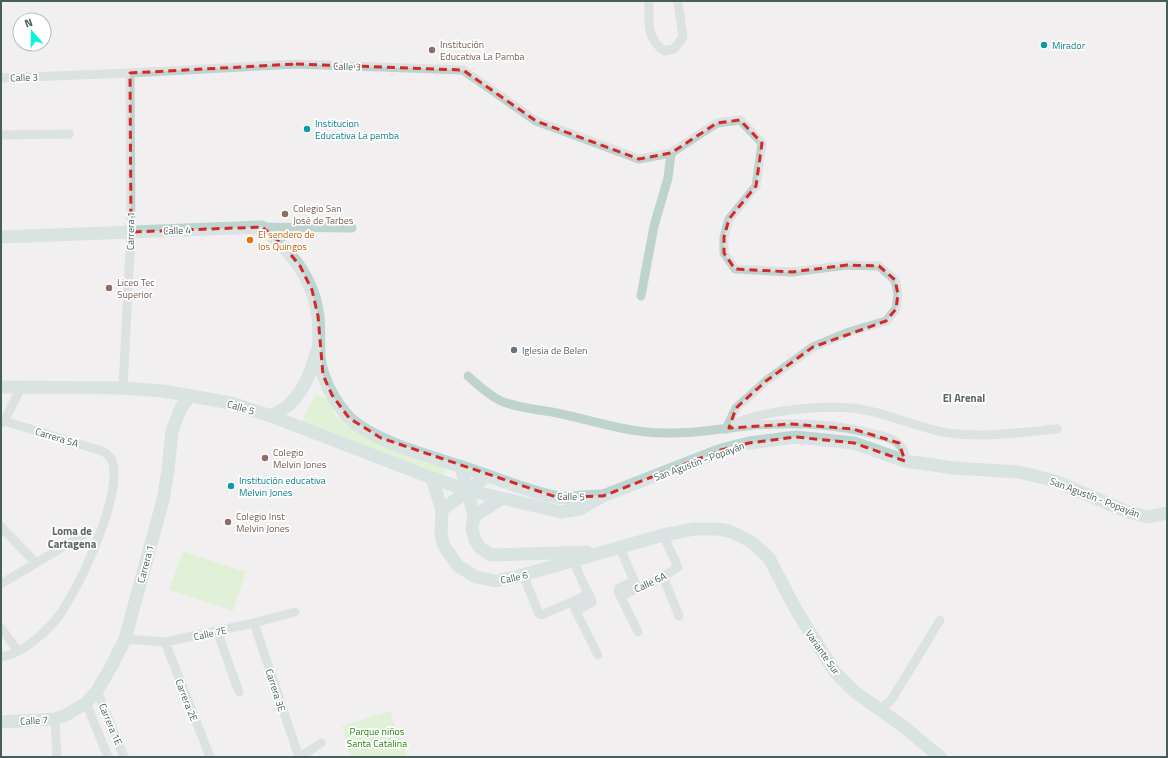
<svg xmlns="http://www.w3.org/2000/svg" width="1168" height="758" viewBox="0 0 1168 758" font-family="'Titillium Web',sans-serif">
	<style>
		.green { fill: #cbf4b9 }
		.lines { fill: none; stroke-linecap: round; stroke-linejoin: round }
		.street { stroke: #bed3ce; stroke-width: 9 }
		.secondary { stroke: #bbd5d1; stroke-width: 13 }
		.marked { fill: none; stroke: #d62828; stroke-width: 3; stroke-dasharray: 8 5; stroke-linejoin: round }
		.culture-dot { fill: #0f9aa8; stroke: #fff; stroke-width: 1.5 }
		.education-dot { fill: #8d6e63; stroke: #fff; stroke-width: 1.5 }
		.food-dot { fill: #e8710a; stroke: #fff; stroke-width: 1.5 }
		.worship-dot { fill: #6b7280; stroke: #fff; stroke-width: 1.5 }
		.labels { text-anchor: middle; stroke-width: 3.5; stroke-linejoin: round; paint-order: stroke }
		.education-label { font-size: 10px; fill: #785e54; stroke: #fff; text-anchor: start }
		.culture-label { font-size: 10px; fill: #0d838f; stroke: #fff; text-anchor: start }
		.street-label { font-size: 10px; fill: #455f5a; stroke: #fff }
		.food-label { font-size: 10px; fill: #c56008; stroke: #fff; text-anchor: start }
		.worship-label { font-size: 10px; fill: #5b616d; stroke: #fff; text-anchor: start }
		.park-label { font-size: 10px; fill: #23840d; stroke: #fff }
		.neighbourhood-label { font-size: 11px; font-weight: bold; fill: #5b6564; stroke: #fff }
	</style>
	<rect width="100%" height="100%" fill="#f2eff1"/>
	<g class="green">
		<polygon points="315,395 330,399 335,414 347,426 446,469 442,479 301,423"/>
		<polygon points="183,551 246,572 233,611 169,590"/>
		<polygon points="390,711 408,757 351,757 342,726"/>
	</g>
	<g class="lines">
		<g class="street">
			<path d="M649,1C649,22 646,37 664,51L674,49L683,37L678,1"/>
			<polyline points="1,78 130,73 296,64 463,70 536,121 639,159 671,153 717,123 740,120 762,143 756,186 729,219 724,237 724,253 735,269 792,272 847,265 879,266 895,280 898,294 896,309 886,321 849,332 813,347 766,381 736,408 726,429"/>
			<polyline points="1,135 69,134"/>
			<polyline points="262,227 352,228"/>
			<polyline points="641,296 654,226 668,178 671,153"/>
			<path d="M468,376C478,385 488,395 501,401C517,408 535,409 552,412C589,419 626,433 665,433C692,434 719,429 746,426C787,422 830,423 870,433C887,437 906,440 905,461"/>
			<polyline points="123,388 131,232 130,73"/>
			<polyline points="1,423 4,421 22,386"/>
			<path d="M732,425C762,410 827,404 860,409C890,414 918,428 948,433C984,438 1021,432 1057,429"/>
			<polyline points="1,527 35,562"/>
			<polyline points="620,548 636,585"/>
			<polyline points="573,561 592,602 576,611"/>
			<polyline points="523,575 539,614 542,615 589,594"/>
			<polyline points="663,577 679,616"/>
			<polyline points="634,581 619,588 618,591 638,632"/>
			<polyline points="1,584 83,535"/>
			<polyline points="621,596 663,577 678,567 663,535"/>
			<polyline points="574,607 598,655"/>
			<polyline points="254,623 299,757"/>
			<polyline points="1,628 17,650"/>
			<polyline points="217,631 239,692"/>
			<polyline points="125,639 165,642 254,623 295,612"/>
			<polyline points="165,642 210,757"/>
			<path d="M1,657C21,654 41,636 54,622C77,595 121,499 113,464C112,458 108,454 102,451L4,421"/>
			<polyline points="97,691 124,757"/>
			<polyline points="86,703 108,757"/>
			<polyline points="880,710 892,699 940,620"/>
			<polyline points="55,719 57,757"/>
			<polyline points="300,757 321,743"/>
		</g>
		<g class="secondary">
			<path d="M1,237L262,227C290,251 314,278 318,317C320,336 316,358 324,377C329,391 338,406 349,418C374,442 429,456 462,467C493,477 523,490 555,497C568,500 586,496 600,496"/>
			<polyline points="1,387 123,388 163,391 231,403 271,416 432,478 467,490 561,512 580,509 603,496 721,450 749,443 796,437 854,443 905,461 954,468 1019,472 1055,481 1128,512 1148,517 1167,513"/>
			<path d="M271,416C277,412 285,409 290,404C304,390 312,370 317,351"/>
			<polyline points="461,467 474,516 472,529 475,540 480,548 491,555 587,552"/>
			<polyline points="432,478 442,510 441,535 444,546 458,566 476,577 496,581 523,575 663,535 694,529 718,529 729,531 750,541 769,558 796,610 835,672 855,692 904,727 940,757"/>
			<polyline points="442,510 487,476"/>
			<polyline points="474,516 501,499"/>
			<polyline points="1,722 55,719 66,715 86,703 97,691 111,667 125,639 163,500 168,470 172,431 181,408 190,396"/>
		</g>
	</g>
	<path d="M0 0H1168V758H0ZM296,64L463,70L536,121L639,159L671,153L717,123L740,120L762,143L756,186L729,219L724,237V253L735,269L792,272L847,265L879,266L895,280L898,294L896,309L886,321L813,347L766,381L736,408L729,428L791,424L853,429L899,443L905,461L854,443L796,437L749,443L721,450L603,496L556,497L381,438L349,418L332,395L323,375L318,316L312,290L300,266L283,245L262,227L131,232L130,73Z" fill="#f2eff1" fill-opacity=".55" fill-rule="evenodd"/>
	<path class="marked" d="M296,64L463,70L536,121L639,159L671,153L717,123L740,120L762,143L756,186L729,219L724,237V253L735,269L792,272L847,265L879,266L895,280L898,294L896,309L886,321L813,347L766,381L736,408L729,428L791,424L853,429L899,443L905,461L854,443L796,437L749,443L721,450L603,496L556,497L381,438L349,418L332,395L323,375L318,316L312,290L300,266L283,245L262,227L131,232L130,73Z"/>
	<g class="culture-dot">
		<circle cx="1044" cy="45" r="4"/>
		<circle cx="307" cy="129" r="4"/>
		<circle cx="231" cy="486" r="4"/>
	</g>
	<g class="education-dot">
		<circle cx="432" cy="50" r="4"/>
		<circle cx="285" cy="214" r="4"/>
		<circle cx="109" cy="288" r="4"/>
		<circle cx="265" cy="458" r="4"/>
		<circle cx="228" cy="522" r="4"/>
	</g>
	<circle class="food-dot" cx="250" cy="240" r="4"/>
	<circle class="worship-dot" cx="514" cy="350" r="4"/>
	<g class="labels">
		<g class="education-label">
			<text x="440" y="48">Institución<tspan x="440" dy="12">Educativa La Pamba</tspan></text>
			<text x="293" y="212">Colegio San<tspan x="293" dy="12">José de Tarbes</tspan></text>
			<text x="117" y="286">Liceo Tec<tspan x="117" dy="12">Superior</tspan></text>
			<text x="273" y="456">Colegio<tspan x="273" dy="12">Melvin Jones</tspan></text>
			<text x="236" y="520">Colegio Inst<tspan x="236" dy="12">Melvin Jones</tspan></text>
		</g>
		<g class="culture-label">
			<text x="1052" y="49">Mirador</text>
			<text x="315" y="127">Institucion<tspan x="315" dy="12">Educativa La pamba</tspan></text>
			<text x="239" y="484">Institución educativa<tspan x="239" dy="12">Melvin Jones</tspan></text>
		</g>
		<g class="street-label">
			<text transform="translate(347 66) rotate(2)" y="4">Calle 3</text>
			<text transform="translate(24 77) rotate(-2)" y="4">Calle 3</text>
			<text transform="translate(177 230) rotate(-2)" y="4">Calle 4</text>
			<text transform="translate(130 231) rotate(-89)" y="4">Carrera 1</text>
			<text transform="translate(241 407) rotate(16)" y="4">Calle 5</text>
			<text transform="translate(57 437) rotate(17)" y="4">Carrera 5A</text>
			<text transform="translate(699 461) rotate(-20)" y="4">San Agustín - Popayán</text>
			<text transform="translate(571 496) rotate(1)" y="4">Calle 5</text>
			<text transform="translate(1095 497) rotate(21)" y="4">San Agustín - Popayán</text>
			<text transform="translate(145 564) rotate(-75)" y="4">Carrera 1</text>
			<text transform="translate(514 577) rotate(-12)" y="4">Calle 6</text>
			<text transform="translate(650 582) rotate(-25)" y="4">Calle 6A</text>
			<text transform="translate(210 633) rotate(-12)" y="4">Calle 7E</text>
			<text transform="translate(823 652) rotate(55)" y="4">Variante Sur</text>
			<text transform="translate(276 690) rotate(72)" y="4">Carrera 3E</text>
			<text transform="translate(187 700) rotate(69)" y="4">Carrera 2E</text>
			<text transform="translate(34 720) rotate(-3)" y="4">Calle 7</text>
			<text transform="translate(111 724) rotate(67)" y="4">Carrera 1E</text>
		</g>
		<g class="food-label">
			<text x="258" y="238">El sendero de<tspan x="258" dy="12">los Quingos</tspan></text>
		</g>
		<g class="worship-label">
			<text x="522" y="354">Iglesia de Belen</text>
		</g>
		<g class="park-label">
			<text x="377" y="735">Parque niños<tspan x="377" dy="12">Santa Catalina</tspan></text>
		</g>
		<g class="neighbourhood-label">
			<text x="964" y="402">El Arenal</text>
			<text x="72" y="535">Loma de<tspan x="72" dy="13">Cartagena</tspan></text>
		</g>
	</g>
	<rect width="1168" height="758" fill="none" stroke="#455f5a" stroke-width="4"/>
	<g transform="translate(32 32) rotate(340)"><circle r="19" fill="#ffffff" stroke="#b5bfbd"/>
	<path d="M0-3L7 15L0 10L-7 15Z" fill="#05f7d8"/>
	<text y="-6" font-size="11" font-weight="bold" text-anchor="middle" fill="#455f5a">N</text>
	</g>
</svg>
